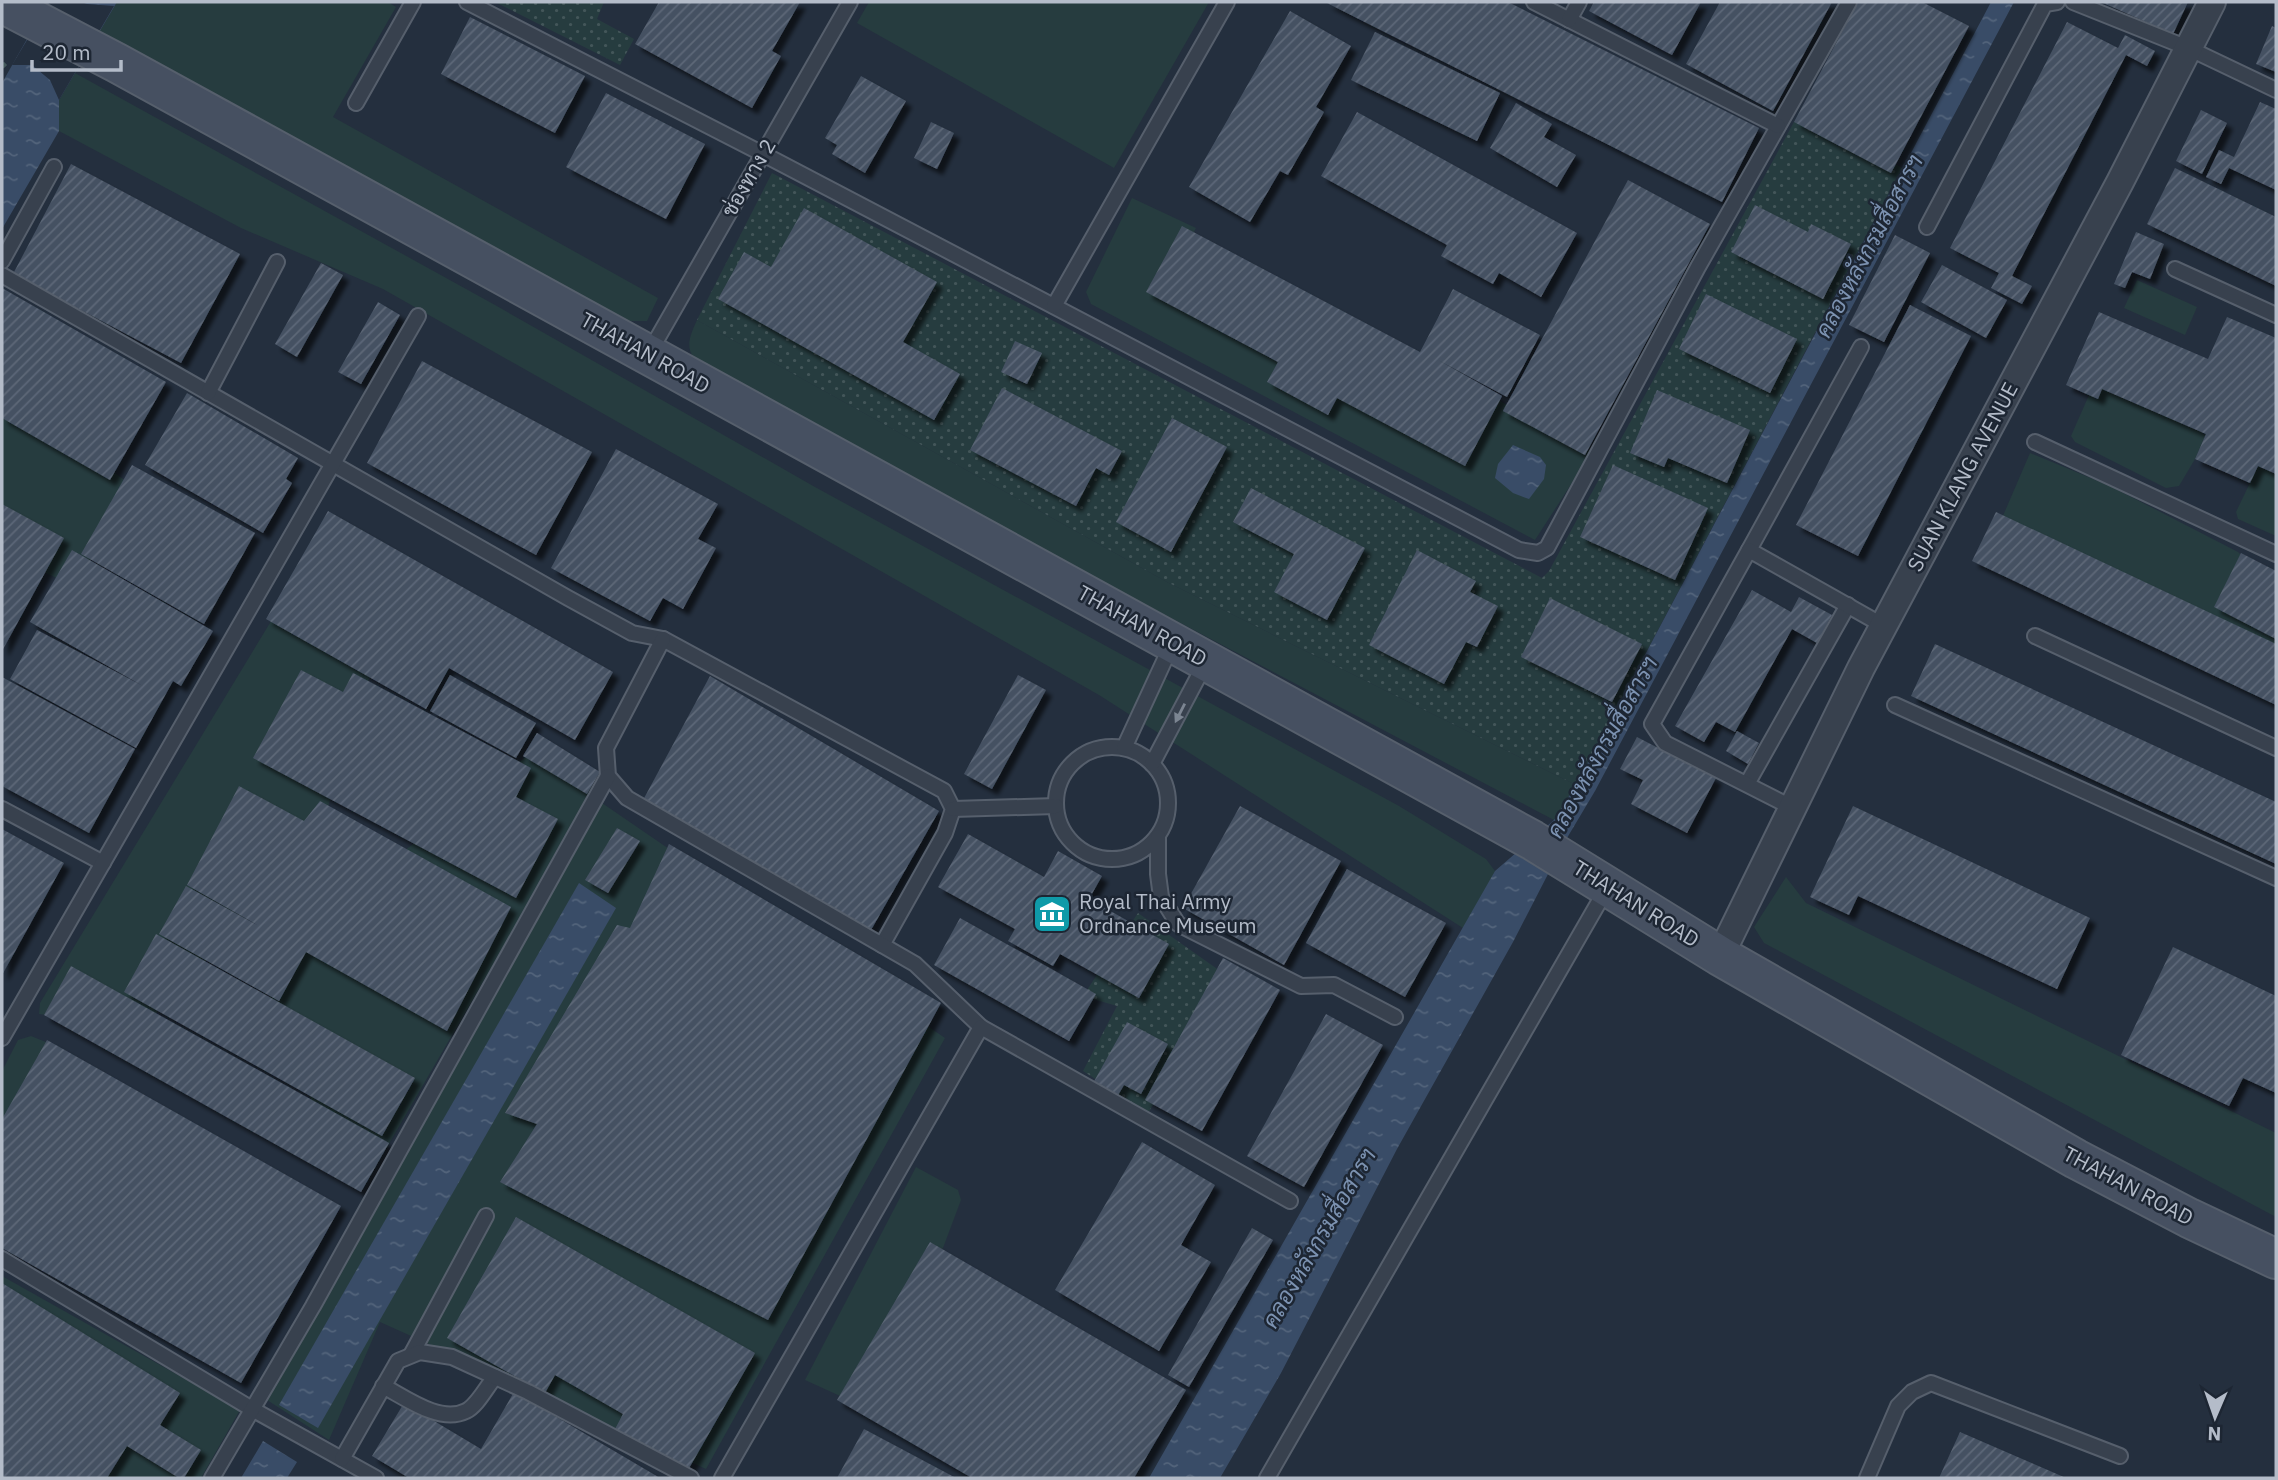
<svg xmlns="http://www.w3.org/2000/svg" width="2278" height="1480" viewBox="0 0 2278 1480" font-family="'IBM Plex Sans',Sarabun,sans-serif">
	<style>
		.grass { fill: #263c3f }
		.garden { fill: url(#garden-dots) }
		.water { fill: url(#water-ripples) }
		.pier { fill: #242f3e }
		.building { fill: url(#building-hatch); filter: url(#shadow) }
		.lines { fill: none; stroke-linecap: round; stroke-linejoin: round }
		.lane-casing { stroke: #565f6c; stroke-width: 18 }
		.street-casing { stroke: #565f6c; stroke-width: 30 }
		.secondary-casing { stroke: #565f6c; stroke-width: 42 }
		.path { stroke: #44595c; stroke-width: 4.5; stroke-dasharray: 5 5; stroke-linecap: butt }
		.lane { stroke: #38414e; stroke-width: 14 }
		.street { stroke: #38414e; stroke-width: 26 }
		.secondary { stroke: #465061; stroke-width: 38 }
		.oneway { fill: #7c8592 }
		.labels { text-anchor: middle; stroke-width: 5; stroke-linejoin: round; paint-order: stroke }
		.street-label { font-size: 21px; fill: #b4bcc9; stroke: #1d2633 }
		.poi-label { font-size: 21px; fill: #b4bcc9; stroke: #1d2633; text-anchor: start }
		.water-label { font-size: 23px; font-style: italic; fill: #7c92b1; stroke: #1d2633 }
	</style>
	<defs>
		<pattern id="garden-dots" width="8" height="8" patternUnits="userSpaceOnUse" patternTransform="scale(1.75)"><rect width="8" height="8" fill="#263c3f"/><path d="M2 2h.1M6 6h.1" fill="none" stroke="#435659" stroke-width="1.8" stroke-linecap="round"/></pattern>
		<pattern id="water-ripples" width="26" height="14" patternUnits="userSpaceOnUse" patternTransform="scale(1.75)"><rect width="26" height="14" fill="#394c67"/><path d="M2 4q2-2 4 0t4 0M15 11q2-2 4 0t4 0" fill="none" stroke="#53647b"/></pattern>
		<pattern id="building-hatch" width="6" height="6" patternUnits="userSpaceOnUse" patternTransform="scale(1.75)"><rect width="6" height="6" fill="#455162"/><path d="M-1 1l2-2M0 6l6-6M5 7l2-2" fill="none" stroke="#5d6877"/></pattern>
		<filter id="shadow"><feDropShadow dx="6" dy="6" stdDeviation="2" flood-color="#0009"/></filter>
	</defs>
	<rect width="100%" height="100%" fill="#242f3e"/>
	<g class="grass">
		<polygon points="117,2 388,2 396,7 333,117 658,298 647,321 631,321 606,316 99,32"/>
		<polygon points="869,2 1209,2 1114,168 857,23"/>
		<polygon points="75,73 495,305 815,487 1399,806 1486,859 1495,871 1466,930 1099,695 768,507 383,289 241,228 59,131 59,100"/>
		<polygon points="1132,198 1196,228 1164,290 1489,395 1592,452 1535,540 1091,304 1086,292"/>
		<polygon points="2137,280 2197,307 2185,335 2124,308"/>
		<path d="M697,320L1169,583L1576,785L1554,820L708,374C687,352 684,348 697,320Z"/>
		<polygon points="2102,389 2206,434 2195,459 2179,486 2166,488 2075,442 2071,436 2089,395"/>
		<polygon points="2,390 142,493 72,585 2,553"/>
		<polygon points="2030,453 2110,486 2238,552 2276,590 2276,651 1999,525"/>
		<polygon points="2258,466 2276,474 2276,536 2238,519 2236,512"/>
		<polygon points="279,608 374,664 315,847 141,1029 39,1014 40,1003"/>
		<polygon points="540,746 596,787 361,1192 262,1008 330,908"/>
		<polygon points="602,803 945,1038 706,1469 380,1322 329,1440 267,1400"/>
		<polygon points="1786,877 1806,903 2276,1133 2276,1217 1764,943 1754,927"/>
		<polygon points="31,1036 63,1049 2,1159 2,1071 18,1040"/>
		<polygon points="916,1167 958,1190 961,1200 940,1256 849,1400 805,1380"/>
		<polygon points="2,1276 240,1410 201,1478 2,1478"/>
	</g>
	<g class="garden">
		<polygon points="495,2 604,2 597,19 634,39 620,65"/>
		<polygon points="1800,111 1902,168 1576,785 1169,583 697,320 772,173 1542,578 1549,571"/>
		<polygon points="1138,913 1230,978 1148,1113 1083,1071 1117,1006 1083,996"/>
	</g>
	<g class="water">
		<polygon points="48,2 117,2 59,100 59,131 2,229 2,83"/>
		<polygon points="1991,2 2014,2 1595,791 1564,843 1513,942 1397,1149 1281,1373 1220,1478 1149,1478 1495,871 1554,820 1576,785"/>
		<polygon points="1513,445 1540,457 1546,465 1544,479 1529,499 1513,493 1495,478 1498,464"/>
		<polygon points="579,883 616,908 318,1428 279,1405"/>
		<polygon points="263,1441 297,1462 287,1478 241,1478"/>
	</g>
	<polygon class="pier" points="50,2 81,2 87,4 114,6 59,100 50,80 32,65 12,65"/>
	<g class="building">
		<polygon points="659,2 800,2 772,51 781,56 752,108 635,44"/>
		<polygon points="1325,2 1508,2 1759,128 1722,202"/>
		<polygon points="1594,2 1701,2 1672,55 1589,11"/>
		<polygon points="1720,2 1832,2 1773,111 1686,64"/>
		<polygon points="1858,2 1922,2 1969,26 1891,173 1794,122"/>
		<polygon points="2101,2 2188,2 2173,34"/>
		<polygon points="1290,11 1351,46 1316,107 1324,112 1288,175 1280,171 1250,222 1189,187"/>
		<polygon points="470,17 585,76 555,133 441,74"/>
		<polygon points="2067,22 2118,48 2125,35 2155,51 2147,66 2126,55 2012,276 2032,286 2022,304 1991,288 1999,273 1950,248"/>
		<polygon points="2272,26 2276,28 2276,72 2256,64"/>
		<polygon points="1375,32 1500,93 1477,141 1351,80"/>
		<polygon points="861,76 906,101 865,173 832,154 837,145 825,138"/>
		<polygon points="606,93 705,144 666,219 566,167"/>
		<polygon points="2260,102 2276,109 2276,190 2229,168 2221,184 2206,177 2219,150 2234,157"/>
		<polygon points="1516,103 1552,124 1544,137 1576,155 1557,187 1490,148"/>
		<polygon points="2201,110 2227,123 2202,174 2176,161"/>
		<polygon points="1357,112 1577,233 1541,297 1499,273 1493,284 1441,256 1447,245 1321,176"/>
		<polygon points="931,122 954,133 937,169 914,158"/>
		<polygon points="71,164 240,254 181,363 13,274"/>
		<polygon points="2175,168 2276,217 2276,286 2147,224"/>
		<polygon points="1628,180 1710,224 1585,455 1503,411"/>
		<polygon points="1755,205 1808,232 1811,224 1851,244 1823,299 1731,252"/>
		<polygon points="804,208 937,282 903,342 960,374 934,420 718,299 744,252 771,267"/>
		<polygon points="1182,226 1420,352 1453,289 1540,335 1507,397 1438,360 1502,396 1465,466 1337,398 1328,415 1267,382 1278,362 1146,292"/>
		<polygon points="2136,232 2164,244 2150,279 2132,272 2125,288 2114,284"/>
		<polygon points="1895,235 1930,253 1884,342 1849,325"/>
		<polygon points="321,263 343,275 297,357 275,344"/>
		<polygon points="1942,265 2007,300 1986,338 1921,302"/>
		<polygon points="2,288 166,382 110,480 2,418"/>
		<polygon points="1706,294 1797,339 1770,393 1679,349"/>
		<polygon points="378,302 400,315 361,384 338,372"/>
		<polygon points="1910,305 1971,336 1858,556 1796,525"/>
		<polygon points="2099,312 2208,359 2227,317 2276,338 2276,474 2258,466 2250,483 2195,459 2206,434 2102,389 2098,399 2066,385"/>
		<polygon points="1015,341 1042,353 1027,384 1001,372"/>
		<polygon points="422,361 592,452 536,555 367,463"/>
		<polygon points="1002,388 1122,451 1109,475 1096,468 1076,506 970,450"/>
		<polygon points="1657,390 1750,430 1727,483 1668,458 1664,467 1630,453"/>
		<polygon points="187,393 298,458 286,479 292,483 263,533 145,465"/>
		<polygon points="1172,418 1227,447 1171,552 1116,522"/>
		<polygon points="616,449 718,504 698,539 716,548 683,609 663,598 650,621 551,568"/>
		<polygon points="132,465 255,533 204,624 81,554"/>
		<polygon points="1613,465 1708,508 1675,580 1580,537"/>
		<polygon points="1251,488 1365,548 1327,620 1274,592 1294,554 1233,522"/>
		<polygon points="2,504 64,538 2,651"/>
		<polygon points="328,511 613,672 575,740 449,668 426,709 266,619"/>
		<polygon points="1996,512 2276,644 2276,705 1972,561"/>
		<polygon points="72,550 213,631 181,686 173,681 136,748 10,679 37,630 143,686 30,622"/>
		<polygon points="1417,550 1476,581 1470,592 1498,606 1477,647 1466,642 1444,684 1369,645"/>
		<polygon points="2241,553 2276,571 2276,639 2214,607"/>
		<polygon points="1752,590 1791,612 1799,597 1832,615 1817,643 1792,629 1735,732 1716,722 1704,742 1675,726"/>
		<polygon points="1550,598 1642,644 1612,702 1521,657"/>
		<polygon points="1935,644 2276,802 2276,864 1911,696"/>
		<polygon points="301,670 343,692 353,673 531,768 516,797 558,819 516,898 253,758"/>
		<polygon points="450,675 536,723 516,758 430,711"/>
		<polygon points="1018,675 1046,690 992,789 964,774"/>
		<polygon points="710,676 939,811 871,930 642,802"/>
		<polygon points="2,677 135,749 89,833 2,786"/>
		<polygon points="1737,731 1759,743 1748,764 1726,751"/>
		<polygon points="537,733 600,772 587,794 523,756"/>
		<polygon points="1637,737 1716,778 1687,833 1631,804 1643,780 1620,769"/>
		<polygon points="239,786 304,821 320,801 511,907 447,1031 306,952 279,1001 159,934 186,886 259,926 187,885"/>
		<polygon points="1240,806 1341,861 1284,965 1183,908"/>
		<polygon points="1853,806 2090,918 2057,989 1858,896 1849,915 1810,897"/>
		<polygon points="617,828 640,841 608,893 585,880"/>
		<polygon points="2,829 64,863 2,975"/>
		<polygon points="968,834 1044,877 1058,851 1102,876 1089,899 1169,944 1139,998 1060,954 1053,966 1008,941 1015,929 938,887"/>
		<polygon points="669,844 941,1003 768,1320 500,1182 537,1124 505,1113 617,925 630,928"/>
		<polygon points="1347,869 1446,923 1405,997 1306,943"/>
		<polygon points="960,918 1096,994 1069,1041 934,965"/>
		<polygon points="156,934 415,1078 382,1136 124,992"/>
		<polygon points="2173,947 2276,996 2276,1093 2243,1078 2229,1106 2121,1055"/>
		<polygon points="1223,958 1280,990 1202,1131 1145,1100"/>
		<polygon points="71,966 389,1143 361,1192 44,1015"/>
		<polygon points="1326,1014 1383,1045 1304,1187 1247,1156"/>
		<polygon points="1127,1022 1168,1044 1141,1094 1124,1085 1117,1097 1092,1085"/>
		<polygon points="47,1040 341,1206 241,1383 2,1248 2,1119"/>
		<polygon points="1142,1142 1215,1185 1181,1245 1211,1262 1159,1351 1055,1290"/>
		<polygon points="516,1217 755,1353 688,1470 615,1429 623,1414 555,1375 545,1393 447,1338"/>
		<polygon points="1252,1228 1273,1240 1189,1387 1168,1375"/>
		<polygon points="930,1242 1186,1390 1134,1478 972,1478 837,1400"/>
		<polygon points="2,1283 180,1393 160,1425 201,1450 184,1478 179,1478 127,1446 107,1478 2,1478"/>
		<polygon points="514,1392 660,1478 409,1478 372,1456 404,1403 481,1449"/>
		<polygon points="864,1429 956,1478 837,1478"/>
		<polygon points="1960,1432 2066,1478 1939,1478"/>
	</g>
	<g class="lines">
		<defs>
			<g id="lane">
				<polyline points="467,2 763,154 1519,550 1538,553 1547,548 1698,267 1849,2"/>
				<polyline points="1534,2 1778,126"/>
				<polyline points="2073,2 2188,48 2276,90"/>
				<polyline points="1569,20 1579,2"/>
				<polyline points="356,103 413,2"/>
				<polyline points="1927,227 2045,4 2057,2"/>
				<polyline points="2,261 54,167"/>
				<polyline points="2175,269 2276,315"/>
				<polyline points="2,275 568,598 632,633 663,639 944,791 953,809 945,833 882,945"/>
				<polyline points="1054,306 1227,2"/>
				<polyline points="649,353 850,2"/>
				<polyline points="208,393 277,262"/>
				<polyline points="2035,442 2276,554"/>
				<polyline points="1749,550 1861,347"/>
				<polyline points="2035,636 2276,748"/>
				<polyline points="663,639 606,748 608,776 627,798 915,964 981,1027"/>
				<polyline points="1895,705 2276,878"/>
				<circle cx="1112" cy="803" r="56"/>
				<polyline points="1124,748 1172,644"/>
				<polyline points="1152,764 1206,662"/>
				<polyline points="1747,784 1848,605"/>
				<polyline points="1793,808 1665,743 1652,724 1749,550 1884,626"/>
				<polyline points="2,809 103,863"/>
				<polyline points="953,809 1056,806"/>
				<polyline points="1158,837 1158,874 1161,897 1178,924 1301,986 1334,985 1395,1017"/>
				<polyline points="2,1038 418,316"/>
				<polyline points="2,1259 252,1409 376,1478"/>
				<polyline points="411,1355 486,1216"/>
				<path d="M383,1386C406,1398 440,1424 466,1411C477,1406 487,1386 495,1377"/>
				<polyline points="342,1459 398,1361 420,1352 452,1357 528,1392 691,1478"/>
				<polyline points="212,1478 313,1306 608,776"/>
				<polyline points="722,1478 981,1027 1290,1201"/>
				<polyline points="1267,1478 1607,888"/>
				<polyline points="1867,1478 1898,1406 1912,1392 1931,1383 2120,1456"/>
			</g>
			<polyline id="street" points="1720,956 1861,668 2120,182 2212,2"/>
			<polyline id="secondary" points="2,3 117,63 1532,840 1720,956 2076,1159 2189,1218 2276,1259"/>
		</defs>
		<use href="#lane" class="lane-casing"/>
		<use href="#street" class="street-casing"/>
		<use href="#secondary" class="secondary-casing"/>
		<polyline class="path" points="2,67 8,61"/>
		<use href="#lane" class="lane"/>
		<use href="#street" class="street"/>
		<use href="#secondary" class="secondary"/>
	</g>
	<defs><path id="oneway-solid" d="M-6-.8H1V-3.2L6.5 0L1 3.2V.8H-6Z" transform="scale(1.75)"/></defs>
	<use class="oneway" href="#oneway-solid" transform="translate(1180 713) rotate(117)"/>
	<defs>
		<symbol id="museum-square" viewBox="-11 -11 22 22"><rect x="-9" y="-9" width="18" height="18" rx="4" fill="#0f9aa8" stroke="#1d2633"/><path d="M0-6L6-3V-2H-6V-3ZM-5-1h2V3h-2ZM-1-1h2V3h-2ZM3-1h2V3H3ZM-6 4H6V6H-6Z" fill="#fff"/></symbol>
	</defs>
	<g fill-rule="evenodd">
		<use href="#museum-square" x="1030" y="892" width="44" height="44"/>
	</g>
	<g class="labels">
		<g class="street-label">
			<text transform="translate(749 178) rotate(-60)" y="7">ช่องทาง 2</text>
			<text transform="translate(645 353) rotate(29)" y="7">THAHAN ROAD</text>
			<text transform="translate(1963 477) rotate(-62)" y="7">SUAN KLANG AVENUE</text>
			<text transform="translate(1142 626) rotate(29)" y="7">THAHAN ROAD</text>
			<text transform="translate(1636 904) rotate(32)" y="7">THAHAN ROAD</text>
			<text transform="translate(2128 1186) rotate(28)" y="7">THAHAN ROAD</text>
		</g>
		<g class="poi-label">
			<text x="1079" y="909">Royal Thai Army<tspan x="1079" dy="24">Ordnance Museum</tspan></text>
		</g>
		<g class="water-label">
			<text transform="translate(1869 246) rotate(-62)" y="8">คลองหลังกรมสื่อสารฯ</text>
			<text transform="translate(1602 747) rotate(-61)" y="8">คลองหลังกรมสื่อสารฯ</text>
			<text transform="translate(1319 1238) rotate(-60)" y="8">คลองหลังกรมสื่อสารฯ</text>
		</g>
	</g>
	<rect width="2278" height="1480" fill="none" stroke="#b4bcc9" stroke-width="7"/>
	<g transform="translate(2215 1417) rotate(182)" stroke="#1d2633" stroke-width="5" paint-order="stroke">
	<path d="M0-5L12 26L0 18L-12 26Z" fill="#b4bcc9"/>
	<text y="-10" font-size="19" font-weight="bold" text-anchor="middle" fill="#b4bcc9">N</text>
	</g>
	<path d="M32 60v10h89v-10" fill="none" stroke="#b4bcc9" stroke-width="3.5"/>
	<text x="42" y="60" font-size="21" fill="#b4bcc9" stroke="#1d2633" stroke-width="5" paint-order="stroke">20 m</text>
</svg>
